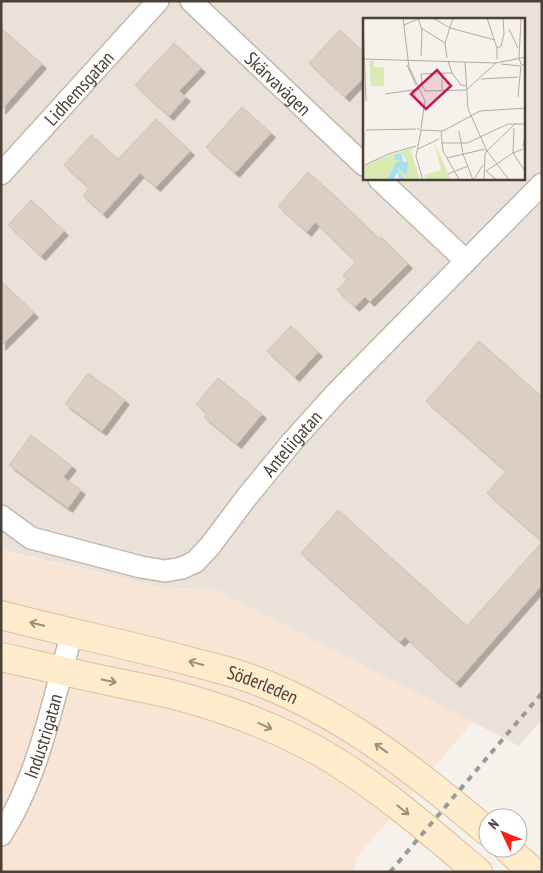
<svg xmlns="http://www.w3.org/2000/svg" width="543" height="873" viewBox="0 0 543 873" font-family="'PT Sans Narrow',sans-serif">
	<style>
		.residential { fill: #eae2d9; fill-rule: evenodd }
		.commercial { fill: #f8e5d6 }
		.building { fill: #dbcec3; stroke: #d3c2b2; filter: url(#shadow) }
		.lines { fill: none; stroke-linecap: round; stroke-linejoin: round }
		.street-casing { stroke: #c2b8ad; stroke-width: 24 }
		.secondary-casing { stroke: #dac29b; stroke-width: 30 }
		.street { stroke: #fff; stroke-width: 21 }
		.secondary { stroke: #ffeccc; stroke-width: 28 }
		.rail { stroke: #999; stroke-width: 4; stroke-dasharray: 6 6; stroke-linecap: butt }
		.oneway { stroke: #9c8e7b }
		.labels { text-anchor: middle; stroke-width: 4.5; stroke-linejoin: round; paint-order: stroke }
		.street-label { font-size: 19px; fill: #4b4138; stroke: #fff }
		.inset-road { fill: none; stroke: #b2aba3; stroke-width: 1 }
		.view { fill: #c2185b; fill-opacity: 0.15; stroke: #c2185b; stroke-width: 2.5 }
		.inset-edge { fill: none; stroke: #4b4138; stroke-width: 2.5 }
	</style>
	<defs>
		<filter id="shadow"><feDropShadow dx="4.5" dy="4.5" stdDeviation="0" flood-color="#0004"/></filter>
	</defs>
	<rect width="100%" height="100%" fill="#f6f1eb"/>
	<path class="residential" d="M1,1H542V719L519,746L215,589L166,588L10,552L1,546ZM364,19H524V179H364Z"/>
	<polygon class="commercial" points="1,546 10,553 166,588 215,589 473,722 357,857 353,872 1,872"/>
	<g class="building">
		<polygon points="1,28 42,64 1,110"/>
		<polygon points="340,30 364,53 364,77 345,97 309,63"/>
		<polygon points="174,43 201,68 179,91 186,97 169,116 135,85"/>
		<polygon points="242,107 271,133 235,173 206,147"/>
		<polygon points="156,119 190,151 156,187 140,173 103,214 83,196 89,188 64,165 91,135 118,159"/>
		<polygon points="308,172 337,198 379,239 381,237 408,264 370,302 365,297 355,307 337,290 347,280 343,275 356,262 315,222 307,232 278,206"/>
		<polygon points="31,200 64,231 41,256 8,225"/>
		<polygon points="1,281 34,313 1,346"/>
		<polygon points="291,326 318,352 295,377 267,351"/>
		<polygon points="479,341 542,397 542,541 487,493 506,471 426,401"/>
		<polygon points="88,373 125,400 102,431 65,404"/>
		<polygon points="218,378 262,414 237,444 204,417 207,413 196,404"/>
		<polygon points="31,435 72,466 63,477 81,490 68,508 9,465"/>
		<polygon points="338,510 467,626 542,542 542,585 456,683 405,637 400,642 301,553"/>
	</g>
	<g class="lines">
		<defs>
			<g id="street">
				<path id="s1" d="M191,1L364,165"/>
				<path id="s2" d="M1,174L158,1"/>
				<polyline points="379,179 466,261"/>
				<path id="s3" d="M1,516L31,538L141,567L165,571L182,568L195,562L210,546L246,498L291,443L337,392L542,184"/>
				<path id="s4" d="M1,835C39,776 53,700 72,633"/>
			</g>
			<g id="secondary">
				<path id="s5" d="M1,615C62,631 124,644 185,660C203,665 222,669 240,675C334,706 413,769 488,832"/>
				<path d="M1,657C36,665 70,673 104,680C127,685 149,689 171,694C228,709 285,730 335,761C386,793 432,833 478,872"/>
				<polyline points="507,848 533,872"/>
			</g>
		</defs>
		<use href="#street" class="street-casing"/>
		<use href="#secondary" class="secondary-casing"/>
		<use href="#street" class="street"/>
		<use href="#secondary" class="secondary"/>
		<polyline class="rail" points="390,872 542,693"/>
	</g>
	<defs><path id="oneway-shaft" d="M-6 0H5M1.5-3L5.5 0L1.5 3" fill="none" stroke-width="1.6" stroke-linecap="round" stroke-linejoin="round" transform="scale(1.25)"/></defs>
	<g class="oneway">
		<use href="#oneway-shaft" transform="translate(37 624) rotate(-166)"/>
		<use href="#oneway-shaft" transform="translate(196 663) rotate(-165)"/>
		<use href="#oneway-shaft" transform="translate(109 681) rotate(12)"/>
		<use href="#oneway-shaft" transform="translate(265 726) rotate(24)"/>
		<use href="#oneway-shaft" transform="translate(381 748) rotate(-144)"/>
		<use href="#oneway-shaft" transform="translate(403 810) rotate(39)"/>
	</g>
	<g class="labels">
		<g class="street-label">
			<text dy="7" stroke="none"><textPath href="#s1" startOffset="120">Skärvavägen</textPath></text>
			<text dy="7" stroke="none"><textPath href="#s2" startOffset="116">Lidhemsgatan</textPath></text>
			<text dy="7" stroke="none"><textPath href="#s3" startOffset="360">Anteliigatan</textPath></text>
			<text dy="7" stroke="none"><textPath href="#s5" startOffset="271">Söderleden</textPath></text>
			<text dy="7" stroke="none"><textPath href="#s4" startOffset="108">Industrigatan</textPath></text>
		</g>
	</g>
	<g transform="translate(363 18)">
		<rect width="162" height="162" fill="#f6f1eb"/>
		<path d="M11,42V49H21V68H8L6,43ZM71,124L88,162H63L61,157L78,152ZM50,130L48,133L57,162H42L32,148L35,147L44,158V144L40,138L31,136L40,143L33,144L24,162H0V149L26,137Z" fill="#d9ebb3"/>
		<path d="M32,136H38L41,144L45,143L44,158L32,147L42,162H36L35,154L30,162H24L33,144L40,142H32Z" fill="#a6def4"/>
		<path class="inset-road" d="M0,0L3,83M40,0L46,49L62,83L58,111M55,0L59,12L58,38M70,0L87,10L132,22M113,0H134M124,0L134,30V41M158,0L156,40L158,46L163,48M41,7L57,0M58,10L82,25L84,40M146,11L155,30M82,25L90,0M134,30L138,28L141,16L140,0M0,41L133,45L163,39M85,43L89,55L98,67L103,68M102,44L105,91L124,133L147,163M138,46L157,48M44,47L53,67M89,55L58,56L59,67L62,73L103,72M118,61L155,59M103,72L133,45M79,73V57M22,76L57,71M155,79L158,47M54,110L58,113L53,138L60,163M151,110L150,135L162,153M3,112L53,111M58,112L80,113L117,93L163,90M96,113L100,136L110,162M78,114L80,133L97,163M78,125H104L145,106H163M160,129L163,113M55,131L76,121M84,140L122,131M0,148L25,136L53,128M0,150L1,115M123,153L150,135L163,130M123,153L135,163M85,156L105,148M111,161L120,147M121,163L122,135L153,105"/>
		<path class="view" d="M74,52L88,68L63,91L48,76Z"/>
		<rect width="162" height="162" class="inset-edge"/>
	</g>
	<rect width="543" height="873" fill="none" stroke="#4b4138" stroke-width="5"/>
	<g transform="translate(503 833) rotate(313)"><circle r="24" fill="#ffffff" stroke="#b7b3af"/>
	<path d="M0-4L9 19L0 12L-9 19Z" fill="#ff1f19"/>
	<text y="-8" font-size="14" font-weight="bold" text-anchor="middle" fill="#4b4138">N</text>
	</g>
</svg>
